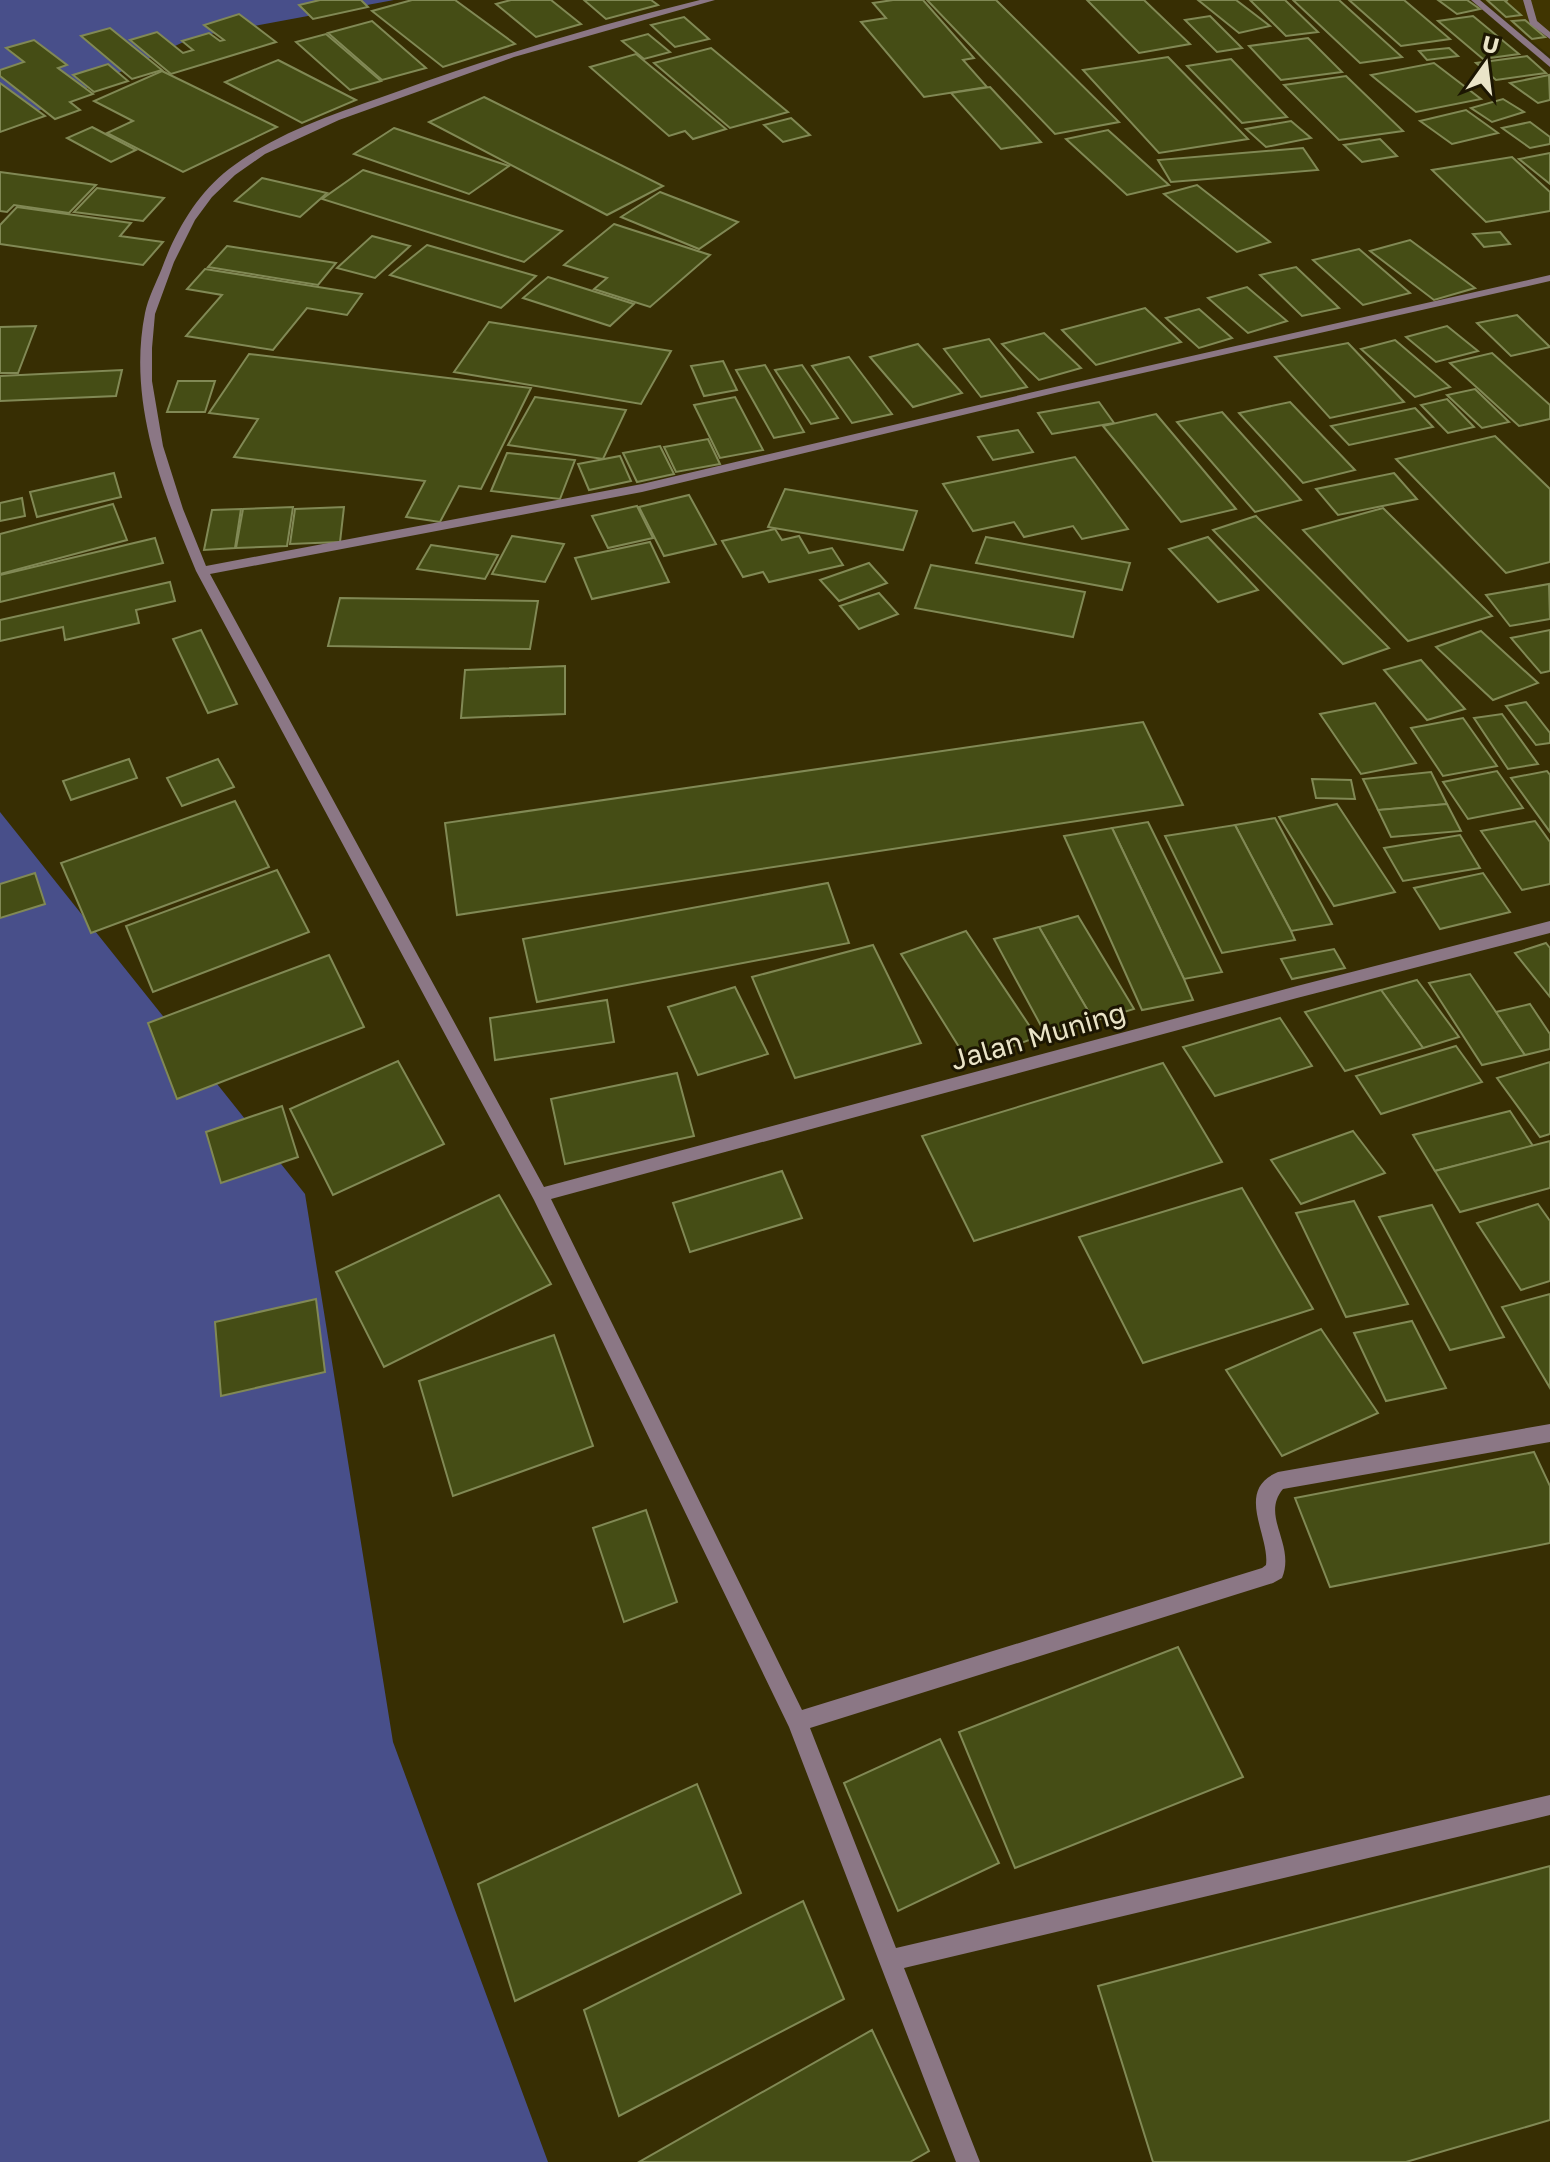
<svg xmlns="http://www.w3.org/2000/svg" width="1550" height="2162" viewBox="0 0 1550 2162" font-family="'Golos Text',sans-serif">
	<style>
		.built { fill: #403501 }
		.water { fill: #484f8a }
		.building { fill: #454d15; stroke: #818955; stroke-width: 2 }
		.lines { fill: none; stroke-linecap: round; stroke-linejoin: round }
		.lane { fill: #8b7785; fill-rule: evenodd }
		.street { fill: #8b7785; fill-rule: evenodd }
		.labels { text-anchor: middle; stroke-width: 6; stroke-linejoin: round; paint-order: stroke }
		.street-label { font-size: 28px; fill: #eae4c8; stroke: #1c1602 }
	</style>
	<rect width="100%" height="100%" fill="#372e03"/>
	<polygon class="built" points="1483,0 1550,0 1550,56"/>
	<g class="water">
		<polygon points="0,0 394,0 194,37 0,129"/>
		<polygon points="0,812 305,1194 393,1742 548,2162 0,2162"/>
	</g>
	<g class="building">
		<polygon points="320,0 361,0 368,7 313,19 299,5"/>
		<polygon points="412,0 455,0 515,44 443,67 372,11"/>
		<polygon points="511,0 551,0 581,24 536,37 496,4"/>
		<polygon points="584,0 651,0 658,5 606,19"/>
		<polygon points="893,0 923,0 974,58 963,60 987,87 924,97 861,22 886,18 873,3"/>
		<polygon points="927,0 996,0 1119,122 1055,134"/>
		<polygon points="1087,0 1144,0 1190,44 1139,53"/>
		<polygon points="1198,0 1236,0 1270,26 1239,33"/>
		<polygon points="1250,0 1285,0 1318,32 1286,36"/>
		<polygon points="1293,0 1339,0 1402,57 1360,63"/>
		<polygon points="1349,0 1404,0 1450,39 1401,46"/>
		<polygon points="1438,0 1467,0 1480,9 1457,14"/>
		<polygon points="1487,0 1508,0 1505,1 1521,15 1506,17"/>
		<polygon points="239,14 276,42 171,74 130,40 157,32 183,53 193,50 182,41 209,33 220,41 224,40 204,25"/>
		<polygon points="1210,16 1242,48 1217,52 1185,20"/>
		<polygon points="1473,16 1519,54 1483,59 1438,21"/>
		<polygon points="684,17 709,39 675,47 651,25"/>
		<polygon points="1525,20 1545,37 1532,39 1512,21"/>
		<polygon points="372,21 426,68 382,80 328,33"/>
		<polygon points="110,28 162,70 132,79 81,36"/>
		<polygon points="326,34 381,81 350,90 296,42"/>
		<polygon points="648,34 670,52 644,59 622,41"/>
		<polygon points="1308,38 1342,72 1281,80 1249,46"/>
		<polygon points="34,40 67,65 58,68 93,94 70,102 80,110 55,119 0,76 0,70 24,62 6,48"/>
		<polygon points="711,48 788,112 730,128 654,63"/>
		<polygon points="1449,48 1458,56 1427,60 1419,51"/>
		<polygon points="636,54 726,129 693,139 685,131 669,136 590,67"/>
		<polygon points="1527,56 1546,73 1496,80 1476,63"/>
		<polygon points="1168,57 1248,139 1159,153 1083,70"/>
		<polygon points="1231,59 1287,117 1242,123 1187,66"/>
		<polygon points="278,60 356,100 302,123 225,82"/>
		<polygon points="1434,63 1481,99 1416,112 1371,75"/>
		<polygon points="108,64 128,81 94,92 73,75"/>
		<polygon points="162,71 277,127 183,172 107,133 133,121 94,101"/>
		<polygon points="1549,75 1550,100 1538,103 1510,83"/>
		<polygon points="1346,76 1403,131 1339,140 1284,85"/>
		<polygon points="0,83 45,116 0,132"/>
		<polygon points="990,87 1041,142 1001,149 951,93"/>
		<polygon points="484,97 663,186 607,215 429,122"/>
		<polygon points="1503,99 1524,112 1492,122 1471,108"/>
		<polygon points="1466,110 1498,133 1452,144 1420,121"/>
		<polygon points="791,118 810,135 783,142 764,125"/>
		<polygon points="1291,121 1311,138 1266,147 1246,129"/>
		<polygon points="1530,122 1550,137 1550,144 1530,148 1502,128"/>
		<polygon points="92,127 136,150 111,162 67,138"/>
		<polygon points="394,128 509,166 469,194 354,154"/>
		<polygon points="1108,130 1169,185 1127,195 1066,139"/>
		<polygon points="1380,139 1397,156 1362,162 1344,145"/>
		<polygon points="1303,148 1318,170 1171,182 1158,160"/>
		<polygon points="1550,153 1550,184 1519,159"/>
		<polygon points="1512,157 1550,192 1550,211 1486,222 1432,170"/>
		<polygon points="363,170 562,231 524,262 322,199"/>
		<polygon points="0,172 96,185 69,213 14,205 7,212 0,211"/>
		<polygon points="262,178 327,193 300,217 235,201"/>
		<polygon points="1197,185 1270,242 1237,252 1164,194"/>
		<polygon points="97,188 164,198 143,221 74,212"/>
		<polygon points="660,192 738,222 699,249 621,217"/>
		<polygon points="17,207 131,223 120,236 163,242 143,265 0,244 0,225"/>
		<polygon points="614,224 710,255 650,307 594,289 607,278 564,265"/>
		<polygon points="1500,232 1510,244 1484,247 1473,234"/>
		<polygon points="372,236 410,246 375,278 337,268"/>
		<polygon points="1410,240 1475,288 1434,300 1370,251"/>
		<polygon points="427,245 536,276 501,308 390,275"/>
		<polygon points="227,246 336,263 318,285 208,267"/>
		<polygon points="1359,249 1410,293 1363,305 1313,260"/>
		<polygon points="1296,267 1339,308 1302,316 1260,275"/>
		<polygon points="205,269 362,294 347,315 307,308 273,350 186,336 222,295 187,289"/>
		<polygon points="548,277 634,304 610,326 523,298"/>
		<polygon points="1247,287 1287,321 1248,333 1208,298"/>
		<polygon points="1145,308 1181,342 1096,365 1062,330"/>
		<polygon points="1199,309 1232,338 1199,348 1166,318"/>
		<polygon points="1517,315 1550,347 1511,356 1477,323"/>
		<polygon points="489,322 671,351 641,404 454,372"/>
		<polygon points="36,326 18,373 0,373 0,327"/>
		<polygon points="1447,326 1478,351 1436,362 1406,337"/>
		<polygon points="1044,333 1081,368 1039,380 1002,344"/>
		<polygon points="989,339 1027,387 981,397 944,349"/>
		<polygon points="1395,340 1450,387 1415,397 1361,349"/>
		<polygon points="1348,343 1404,402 1330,418 1275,357"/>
		<polygon points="918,344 962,393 913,407 870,357"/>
		<polygon points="1492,353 1550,405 1550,419 1519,426 1450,363"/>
		<polygon points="249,354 531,388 481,489 459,486 440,522 406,517 425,481 234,457 258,419 209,413"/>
		<polygon points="849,357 892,414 852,423 812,366"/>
		<polygon points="723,361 737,390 704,396 691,366"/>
		<polygon points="765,365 804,432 774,438 736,370"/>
		<polygon points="802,365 838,418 811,424 775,370"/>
		<polygon points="122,370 116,396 0,401 0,376"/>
		<polygon points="178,381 215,381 205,412 167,412"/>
		<polygon points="1475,389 1509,422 1482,428 1447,395"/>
		<polygon points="535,397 626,410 603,459 508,445"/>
		<polygon points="735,397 763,450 720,458 694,405"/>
		<polygon points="1447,399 1474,427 1448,433 1421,405"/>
		<polygon points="1099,402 1114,423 1052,434 1038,413"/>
		<polygon points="1290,402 1355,470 1303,483 1239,413"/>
		<polygon points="1415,408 1433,427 1349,445 1331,426"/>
		<polygon points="1222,412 1301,500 1255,512 1177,422"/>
		<polygon points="1156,414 1236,509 1181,522 1103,426"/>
		<polygon points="1018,430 1033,452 993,460 978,437"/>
		<polygon points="1495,436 1550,489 1550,562 1506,573 1396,459"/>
		<polygon points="708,439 720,464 676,472 664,447"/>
		<polygon points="660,446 674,474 637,482 623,453"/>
		<polygon points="507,453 575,460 560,499 491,491"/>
		<polygon points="620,456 631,481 589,490 578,464"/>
		<polygon points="1075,457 1128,529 1082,539 1073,526 1024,537 1014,522 973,531 943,484"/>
		<polygon points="114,473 121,497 37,517 30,492"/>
		<polygon points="1394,473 1417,499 1338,515 1316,489"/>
		<polygon points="785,489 917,511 903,550 768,527"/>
		<polygon points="689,495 716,544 664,556 639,507"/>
		<polygon points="22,498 25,516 0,521 0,503"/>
		<polygon points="113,504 127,540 0,574 0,534"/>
		<polygon points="637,506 653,538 608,548 592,516"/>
		<polygon points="293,507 287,546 236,548 243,509"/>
		<polygon points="344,507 340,542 290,544 295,509"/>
		<polygon points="1383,508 1492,616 1408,641 1303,530"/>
		<polygon points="241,509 235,548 204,550 212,510"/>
		<polygon points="1256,516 1389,648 1343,664 1213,530"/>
		<polygon points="775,529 782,540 799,536 809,553 832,548 843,565 769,582 763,572 743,577 722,541"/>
		<polygon points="512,536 564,544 545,582 492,574"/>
		<polygon points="986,537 1130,563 1122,590 976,563"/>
		<polygon points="1208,537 1258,590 1218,602 1169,549"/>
		<polygon points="155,538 163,563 0,602 0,575"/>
		<polygon points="650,542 669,582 592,599 575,558"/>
		<polygon points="431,545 498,555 485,579 417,569"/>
		<polygon points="869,563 887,583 839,601 820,580"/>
		<polygon points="931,565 1085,592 1073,637 915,608"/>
		<polygon points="170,582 175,601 136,610 139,623 65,640 63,627 0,641 0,620"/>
		<polygon points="1549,584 1550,619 1510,626 1486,595"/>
		<polygon points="879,593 898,614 859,629 840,606"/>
		<polygon points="340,598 538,601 530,649 328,646"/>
		<polygon points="201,630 237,704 208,713 173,639"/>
		<polygon points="1550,630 1550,671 1541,673 1511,638"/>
		<polygon points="1481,631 1538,683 1493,700 1436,647"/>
		<polygon points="1421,660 1465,709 1427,720 1384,670"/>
		<polygon points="565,666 565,714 461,718 465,670"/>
		<polygon points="1526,702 1550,733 1550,743 1536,745 1506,706"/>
		<polygon points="1375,703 1416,763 1361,774 1320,714"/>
		<polygon points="1502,714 1538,764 1508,769 1474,718"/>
		<polygon points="1463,718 1497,766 1443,776 1411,728"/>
		<polygon points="1143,722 1183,805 457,915 445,823"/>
		<polygon points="129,759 137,778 71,800 63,781"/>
		<polygon points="218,759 234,787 182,806 167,778"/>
		<polygon points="1497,771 1523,808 1468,819 1443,782"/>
		<polygon points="1547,771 1550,775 1550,832 1511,778"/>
		<polygon points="1431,772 1447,804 1378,810 1363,779"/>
		<polygon points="1312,779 1351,780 1355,799 1316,798"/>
		<polygon points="235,801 269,867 91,933 61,863"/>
		<polygon points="1337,804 1395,892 1334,906 1279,817"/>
		<polygon points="1447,804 1461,831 1391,837 1378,810"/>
		<polygon points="1275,818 1332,924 1291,931 1235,825"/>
		<polygon points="1535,821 1550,842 1550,884 1522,890 1481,831"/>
		<polygon points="1148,822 1222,972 1184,979 1112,828"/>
		<polygon points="1235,825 1291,931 1295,940 1222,953 1165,836"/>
		<polygon points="1112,828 1184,979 1193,1000 1142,1010 1064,836"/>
		<polygon points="1460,835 1480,868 1403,881 1384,848"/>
		<polygon points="277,870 309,932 153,992 126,926"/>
		<polygon points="35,873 45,904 0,918 0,884"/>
		<polygon points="1483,873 1510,912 1440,929 1414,888"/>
		<polygon points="828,883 849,943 537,1002 523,939"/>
		<polygon points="1078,916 1134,1009 1094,1021 1039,927"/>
		<polygon points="1039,927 1094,1021 1046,1035 994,939"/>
		<polygon points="966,931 1037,1037 969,1063 901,954"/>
		<polygon points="1546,943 1550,948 1550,997 1515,953"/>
		<polygon points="873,945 921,1043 795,1078 752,977"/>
		<polygon points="1334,949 1345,968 1292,979 1281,959"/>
		<polygon points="329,955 364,1027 177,1099 148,1023"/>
		<polygon points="1470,974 1496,1012 1525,1055 1482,1065 1429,983"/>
		<polygon points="1417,980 1459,1037 1423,1048 1381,990"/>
		<polygon points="735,987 768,1054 698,1075 668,1007"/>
		<polygon points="1381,990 1423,1048 1345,1071 1305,1012"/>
		<polygon points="607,1000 614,1042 495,1060 490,1018"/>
		<polygon points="1530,1004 1550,1034 1550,1049 1525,1055 1496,1012"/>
		<polygon points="1280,1018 1312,1066 1215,1096 1183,1047"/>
		<polygon points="1456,1046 1482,1082 1381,1114 1356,1076"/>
		<polygon points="398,1061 444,1144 333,1195 290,1109"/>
		<polygon points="1550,1062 1550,1134 1540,1137 1497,1078"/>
		<polygon points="1163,1063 1222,1162 974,1241 922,1136"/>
		<polygon points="677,1073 694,1136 565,1164 551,1099"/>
		<polygon points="282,1106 298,1157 221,1183 206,1132"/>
		<polygon points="1510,1111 1533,1146 1435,1171 1413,1135"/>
		<polygon points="1353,1131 1385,1173 1301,1204 1271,1160"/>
		<polygon points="1550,1141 1550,1188 1460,1212 1435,1171"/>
		<polygon points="782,1171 802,1218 690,1252 673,1203"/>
		<polygon points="1242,1188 1313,1309 1143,1363 1079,1237"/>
		<polygon points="499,1195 551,1284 384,1367 336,1272"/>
		<polygon points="1354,1201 1408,1304 1346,1317 1296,1213"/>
		<polygon points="1538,1204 1550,1221 1550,1281 1521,1290 1477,1223"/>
		<polygon points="1432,1205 1504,1337 1450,1350 1379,1217"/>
		<polygon points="1550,1294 1550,1388 1502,1307"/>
		<polygon points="316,1299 325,1372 221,1396 215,1322"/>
		<polygon points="1412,1321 1446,1388 1386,1401 1354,1333"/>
		<polygon points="1321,1329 1378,1413 1282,1456 1226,1370"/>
		<polygon points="554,1335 593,1446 453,1496 419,1381"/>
		<polygon points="1534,1452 1550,1486 1550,1543 1330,1587 1295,1498"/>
		<polygon points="646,1510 677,1602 624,1622 593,1528"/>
		<polygon points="1178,1647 1243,1777 1015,1868 959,1732"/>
		<polygon points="940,1739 999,1863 898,1911 844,1783"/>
		<polygon points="697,1784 741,1893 515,2001 478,1884"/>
		<polygon points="1550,1866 1550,2120 1406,2162 1153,2162 1098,1986"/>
		<polygon points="803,1901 844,1999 619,2116 584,2010"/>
		<polygon points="872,2030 929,2151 910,2162 639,2162"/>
	</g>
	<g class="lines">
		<polygon class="lane" points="1523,0 1531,0 1537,21 1550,32 1550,39 1530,24"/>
		<g class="street">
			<path d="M700,0H715L514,57L339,120L265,154L235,175L212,197L195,220L174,262L155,314L152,348V381L163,446L183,509L206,566L642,484L1059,386L1550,275V281L1059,392L642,492L210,574L544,1187L1297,986L1550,921V933L1297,998L551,1199L802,1710L1262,1568L1266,1565C1270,1535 1234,1490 1278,1472L1550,1424V1442L1283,1489C1260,1516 1296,1544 1282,1578L1273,1583L810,1728L896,1948L1550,1795V1815L904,1968L980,2162H956L789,1727L534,1200L196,571C163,491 127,402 145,313C148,298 156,283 162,268C176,230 197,194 229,169C278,131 341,112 399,91C498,55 598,25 700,0Z"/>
			<polygon points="1471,0 1480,0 1550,59 1550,67"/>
		</g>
	</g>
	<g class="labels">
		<g class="street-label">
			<text transform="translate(1038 1036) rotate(-16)" y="10">Jalan Muning</text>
		</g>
	</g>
	<g transform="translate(1486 64) rotate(14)" stroke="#1c1602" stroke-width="6" paint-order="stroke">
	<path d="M0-6L14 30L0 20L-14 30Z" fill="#eae4c8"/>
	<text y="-12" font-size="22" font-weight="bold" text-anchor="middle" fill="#eae4c8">U</text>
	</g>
</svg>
